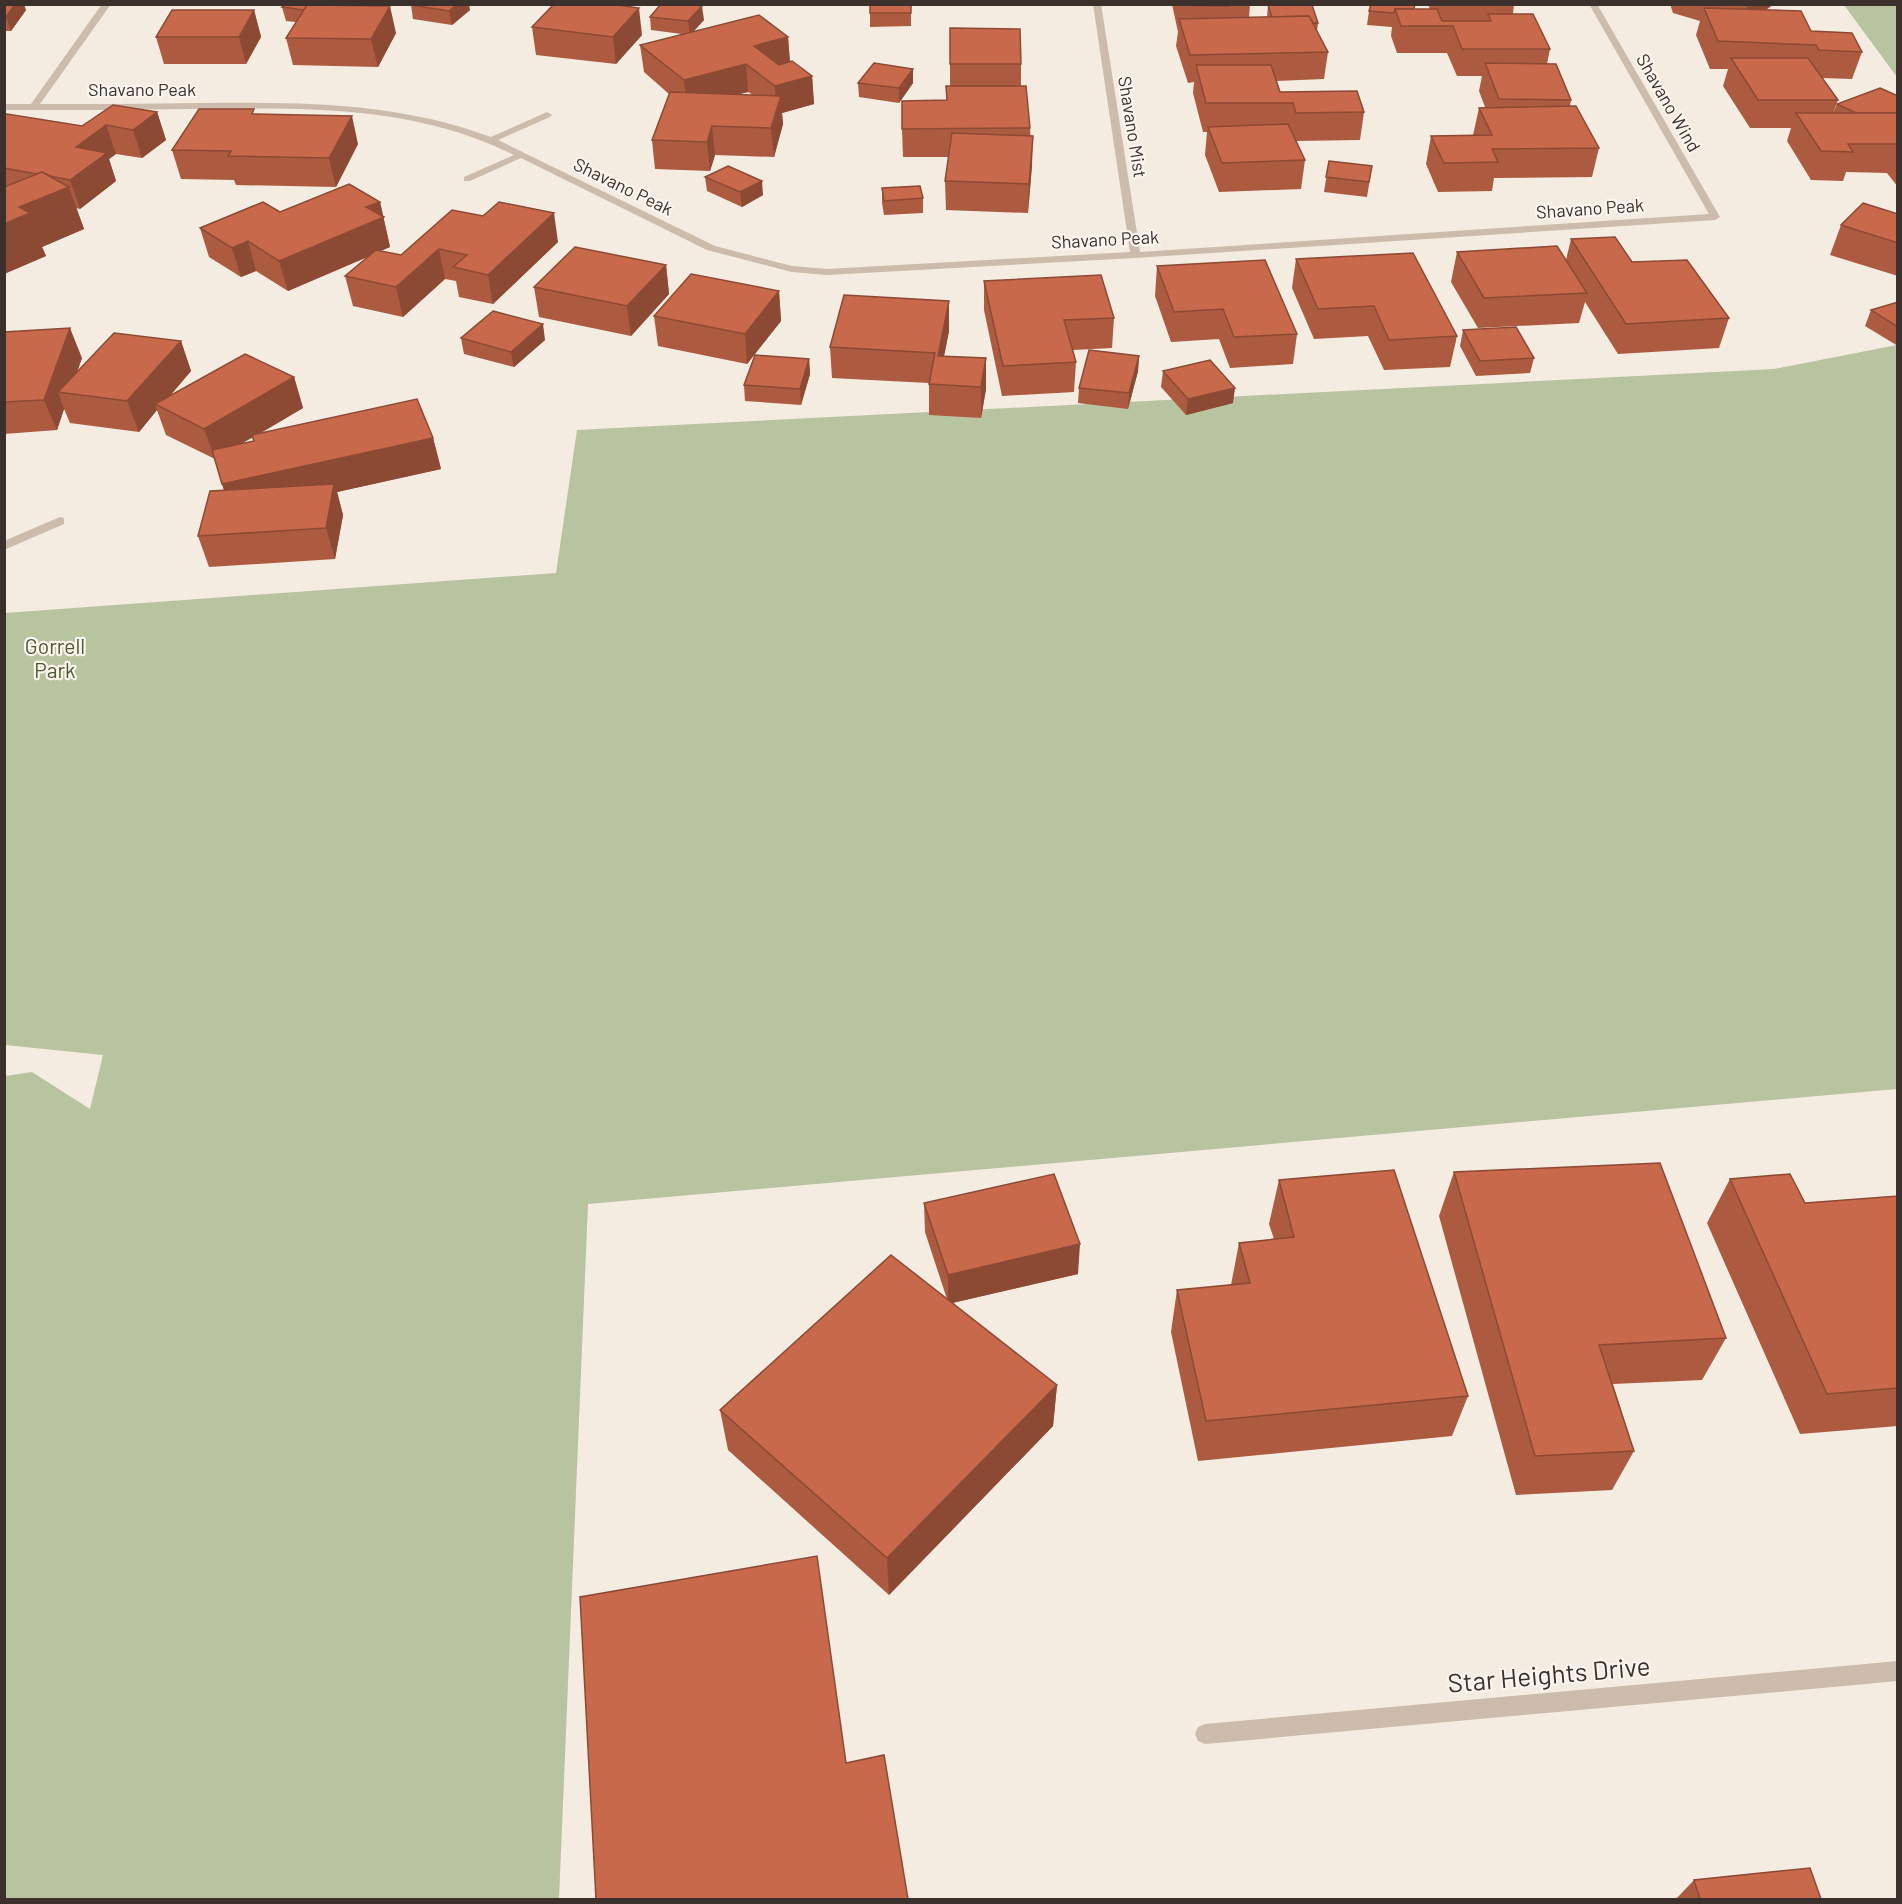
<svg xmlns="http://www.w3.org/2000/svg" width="1902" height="1904" viewBox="0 0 1902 1904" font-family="Barlow,sans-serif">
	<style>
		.green { fill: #b8c4a0 }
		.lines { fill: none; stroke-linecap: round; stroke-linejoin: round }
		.street { fill: #cdbbac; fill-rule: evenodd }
		.wall { fill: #ac5a40; fill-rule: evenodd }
		.shaded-wall { fill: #8c4a34 }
		.building { fill: #c8694b; stroke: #8c4a34; stroke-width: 1.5 }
		.labels { text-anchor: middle; stroke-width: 4.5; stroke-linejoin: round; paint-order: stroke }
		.far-street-label { font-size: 18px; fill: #3b302b; stroke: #fbf5ee }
		.park-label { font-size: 21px; fill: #4a5a2e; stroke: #fbf5ee }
		.near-street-label { font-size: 26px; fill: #3b302b; stroke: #fbf5ee }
	</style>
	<rect width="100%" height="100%" fill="#f4ebe1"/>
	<g class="green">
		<polygon points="1844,5 1897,5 1897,77"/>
		<polygon points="1897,345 1897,1089 588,1204 559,1899 5,1900 5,1076 32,1072 90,1109 103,1055 5,1045 5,613 556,573 577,430 1774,369"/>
	</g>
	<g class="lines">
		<g class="street">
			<path d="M102,4H111L40,104C94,104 148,104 201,103C300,102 397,102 491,137L547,112L552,115L550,117L498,140L715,246L792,266L827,269L1130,252L1093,4H1101L1140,252L1709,214L1589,4H1597L1720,217L1715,220L1135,258L827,275L792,272L707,250L521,158L470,181H464V177L514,155C411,104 304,108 192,109C129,110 67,110 4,110V104H31Z"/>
			<polygon points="60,517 64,518 64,524 4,550 4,541"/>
			<polygon points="1898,1661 1898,1681 1205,1744 1198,1741 1195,1734 1198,1727 1205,1724"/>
		</g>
	</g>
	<g class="wall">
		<polygon points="4,4 26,10 11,31 4,31"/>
		<polygon points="286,4 348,4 396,33 378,67 293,65 286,38 296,22 286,21 282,7"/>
		<polygon points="911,4 911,26 870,27 870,13"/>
		<polygon points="1172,4 1250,4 1249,17 1267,17 1268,5 1318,23 1317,31 1328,52 1324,79 1276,81 1280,92 1364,112 1360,140 1296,141 1305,160 1301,189 1219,192 1205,155 1207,132 1203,132 1193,93 1194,82 1188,83 1176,46 1178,32"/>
		<polygon points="1428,4 1514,4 1513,14 1550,49 1547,64 1571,100 1570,106 1599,148 1592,177 1494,178 1492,191 1438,192 1426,164 1431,136 1473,135 1479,108 1485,107 1479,91 1482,76 1457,76 1447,53 1397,53 1391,36 1392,27 1367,25 1369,11 1430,9"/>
		<polygon points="1670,4 1774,4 1766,10 1811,31 1862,52 1852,79 1822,78 1838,100 1833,113 1837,104 1898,96 1898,187 1887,173 1846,172 1843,181 1811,180 1787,141 1791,128 1750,128 1723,86 1728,69 1710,69 1696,35 1700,21 1673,13"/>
		<polygon points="411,5 470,10 452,25 413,19"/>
		<polygon points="254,10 261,37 246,64 164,64 156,37"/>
		<path d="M650,17L704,20L693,32L788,37L790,62L812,76L814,104L782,113L783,124L774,157L715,155L710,171L655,169L652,140L669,94L644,72L640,45L682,34L651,30ZM748,92L753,95L738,94Z"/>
		<polygon points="532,27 642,35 616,64 536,55"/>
		<polygon points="950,28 1021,64 1021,86 1030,128 1032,165 1028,213 946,210 945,181 949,157 903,157 902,129 946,100 946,86 950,86"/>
		<polygon points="913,69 913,83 899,103 859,97 858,83"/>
		<polygon points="157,112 166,140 142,158 116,154 109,159 116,181 80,209 76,208 84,229 42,247 46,256 4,274 4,116 82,126"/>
		<polygon points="256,114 358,144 336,187 236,185 234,180 181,179 172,150"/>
		<polygon points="1329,161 1372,166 1367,197 1324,192"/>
		<polygon points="705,177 763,195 742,207 707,191"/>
		<polygon points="882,188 923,198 923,213 884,215 882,203"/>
		<polygon points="380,202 390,247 380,251 401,255 452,210 558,242 493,304 459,297 456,281 445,279 403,317 353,306 345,276 370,256 288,291 256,271 241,277 209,257 200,228 280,212"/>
		<polygon points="1898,214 1898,276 1830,255 1841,225"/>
		<polygon points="1571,239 1632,262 1729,318 1719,348 1618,354 1585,302 1579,323 1478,328 1451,282 1457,252 1566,260"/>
		<polygon points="1296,259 1457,336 1450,367 1384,370 1368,336 1314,339 1292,288"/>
		<polygon points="666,265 669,294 631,336 539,317 534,287"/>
		<polygon points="1157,266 1297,334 1293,364 1230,368 1219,339 1171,342 1155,296"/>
		<polygon points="984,281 1114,318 1112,348 1073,350 1076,362 1074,392 1002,396 984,310"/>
		<polygon points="779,291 781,321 747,364 658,346 654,316"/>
		<polygon points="1898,302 1898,346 1865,326 1871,310"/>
		<polygon points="1463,330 1534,358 1530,373 1476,376 1460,346"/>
		<polygon points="949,331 944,356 986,358 986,389 981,418 929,415 929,383 832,378 830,347"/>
		<path d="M4,332L82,358L77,372L181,341L191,371L170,396L294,377L303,408L261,433L433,438L441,469L337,492L343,515L335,559L209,567L198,536L224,490L215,459L166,435L157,410L139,432L70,423L64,409L57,430L4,434ZM253,437L254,441L242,443Z"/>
		<polygon points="461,338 545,340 514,367 464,354"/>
		<polygon points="1139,356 1138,371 1128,409 1078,403 1079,388"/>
		<polygon points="809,359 810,374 801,405 745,401 744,385"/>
		<polygon points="1163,371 1233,403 1186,415 1161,387"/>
		<polygon points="1454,1172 1726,1338 1702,1380 1613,1384 1634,1451 1612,1490 1516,1495 1439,1216"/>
		<polygon points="1730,1179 1805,1203 1898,1196 1898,1426 1800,1434 1707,1223"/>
		<polygon points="1279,1180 1468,1396 1452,1436 1198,1461 1171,1332 1177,1290 1231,1285 1239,1243 1274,1239 1269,1224"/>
		<polygon points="924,1203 1078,1274 952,1303 1057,1385 1053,1426 889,1595 728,1450 720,1410 947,1299 925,1232"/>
		<polygon points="1694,1880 1821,1899 1676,1899"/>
	</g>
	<g class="shaded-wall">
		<polygon points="15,4 24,4 26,10 11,31 6,17"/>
		<polygon points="457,4 469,4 470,10 452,25 449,11"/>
		<polygon points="1748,4 1774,4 1742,24"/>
		<polygon points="390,6 396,33 378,67 371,39"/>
		<polygon points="702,6 704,20 690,35 688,21"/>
		<polygon points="639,8 642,35 616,64 613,37"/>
		<polygon points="254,10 261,37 246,64 239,37"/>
		<polygon points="788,37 790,64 758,73 754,46"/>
		<polygon points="746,64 748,92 687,108 684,80"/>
		<polygon points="913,69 913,83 899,103 899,88"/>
		<polygon points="812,76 814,104 782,113 783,124 774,157 771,128 776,111 775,86"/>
		<polygon points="157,112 166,140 142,158 133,130"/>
		<polygon points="352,116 358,144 336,187 329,158"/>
		<polygon points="106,125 116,154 109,159 116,181 80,209 70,180 76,147"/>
		<polygon points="712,126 715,155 710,171 707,142"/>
		<polygon points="1033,136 1032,165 1028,213 1029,184"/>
		<polygon points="762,181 763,195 742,207 740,192"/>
		<polygon points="69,187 84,229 42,247 46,256 4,274 4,224 19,207"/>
		<polygon points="380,202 390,247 288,291 279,261 366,207"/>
		<polygon points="554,213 558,242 493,304 488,275"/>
		<polygon points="248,241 256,271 241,277 232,248"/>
		<polygon points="439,249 445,279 403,317 396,287"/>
		<polygon points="666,265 669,294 631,336 627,306"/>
		<polygon points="779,291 781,321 747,364 745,334"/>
		<polygon points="949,301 949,331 938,386 938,356"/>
		<polygon points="543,324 545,340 514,367 511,352"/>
		<polygon points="70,328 82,358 69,394 58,392 64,409 57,430 44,400"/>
		<polygon points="181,341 191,371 160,407 155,404 157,410 139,432 127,401"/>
		<polygon points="1139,356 1138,371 1128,409 1129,393"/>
		<polygon points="986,358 986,389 981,418 981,387"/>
		<polygon points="809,359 810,374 801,405 800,389"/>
		<polygon points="294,377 303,408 215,459 204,429"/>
		<polygon points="1235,388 1233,403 1186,415 1188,399"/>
		<polygon points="433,438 441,469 337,492 343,515 335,559 326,528 232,515 222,484"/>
		<polygon points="1080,1244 1078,1274 948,1304 948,1275"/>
		<polygon points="1057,1385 1053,1426 889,1595 887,1558"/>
	</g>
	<g class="building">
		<polygon points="4,4 15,4 6,17 4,17"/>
		<polygon points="286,4 337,4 307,5 304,10 282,7"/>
		<polygon points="412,4 457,4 449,11 411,5"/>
		<polygon points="554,4 610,4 639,8 613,37 532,27"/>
		<polygon points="661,4 688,4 702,6 688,21 650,17"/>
		<rect x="870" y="4" width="41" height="9"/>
		<polygon points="1180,4 1229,4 1229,6 1180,5"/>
		<polygon points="1371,4 1415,4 1414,9 1395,9 1394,13 1369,11"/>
		<polygon points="307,5 390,6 371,39 286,38"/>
		<polygon points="1268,5 1312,5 1318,23 1313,23 1309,16 1272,17"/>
		<polygon points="1704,8 1801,11 1811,31 1852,33 1862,52 1819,50 1816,45 1718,41"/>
		<polygon points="1395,9 1437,9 1442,21 1491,21 1488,14 1533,14 1550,49 1462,49 1453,26 1401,26"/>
		<polygon points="172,10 254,10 239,37 156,37"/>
		<polygon points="759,15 788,37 754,46 779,65 792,61 812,76 775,86 746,64 684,80 640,45"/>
		<polygon points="1309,16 1328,52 1190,55 1179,19"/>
		<polygon points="950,28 1020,29 1021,64 950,64"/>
		<polygon points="1731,58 1808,58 1838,100 1758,100"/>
		<polygon points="874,63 913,69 899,88 858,83"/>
		<polygon points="1485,63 1556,64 1571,100 1499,99"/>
		<polygon points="1196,65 1271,65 1280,92 1357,91 1364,112 1296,113 1293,103 1206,103"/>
		<polygon points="946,86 1026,86 1030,128 902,129 902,101 947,100"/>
		<polygon points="1880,88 1898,96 1898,113 1856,113 1837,104"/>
		<polygon points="670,92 781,96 771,128 712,126 707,142 652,140"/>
		<polygon points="113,105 157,112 133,130 106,125 76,147 107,153 70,180 50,176 42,172 37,174 4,168 4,116 7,114 82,126"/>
		<polygon points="1576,106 1599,148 1492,149 1498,162 1444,163 1431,136 1492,135 1479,108"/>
		<polygon points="199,109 254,109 252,114 352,116 329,158 228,156 231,151 172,150"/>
		<polygon points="1796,113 1898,113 1898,144 1848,144 1853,152 1821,151"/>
		<polygon points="1288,124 1305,160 1222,163 1208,127"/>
		<polygon points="952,133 1033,136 1029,184 945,181"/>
		<polygon points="1329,161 1372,166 1369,182 1326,177"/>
		<polygon points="728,166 762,181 740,192 705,177"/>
		<polygon points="42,172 69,187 19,207 30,213 4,224 4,187"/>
		<polygon points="349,184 380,202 366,207 384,217 279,261 248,241 232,248 200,228 263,202 280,212"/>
		<polygon points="920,186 923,198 884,201 882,188"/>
		<polygon points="499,202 554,213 488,275 453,267 467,255 439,249 396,287 345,276 376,250 401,255 452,210 483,216"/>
		<polygon points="1863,203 1898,214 1898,243 1841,225"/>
		<polygon points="1615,237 1632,262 1687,260 1729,318 1626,324 1571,239"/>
		<polygon points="1557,246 1587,293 1484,298 1457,252"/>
		<polygon points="575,247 666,265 627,306 534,287"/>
		<polygon points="1413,253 1457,336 1389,340 1374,306 1318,309 1296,259"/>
		<polygon points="1265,260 1297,334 1234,337 1223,309 1174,312 1157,266"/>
		<polygon points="691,274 779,291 745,334 654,316"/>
		<polygon points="1101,275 1114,318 1064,320 1076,362 1003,366 984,281"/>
		<polygon points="844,295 949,301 938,356 986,358 981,387 929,384 935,353 830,347"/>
		<polygon points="1898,302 1898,327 1871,310"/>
		<polygon points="493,311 543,324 511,352 461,338"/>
		<polygon points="1516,327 1534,358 1480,361 1463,330"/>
		<polygon points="70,328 44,400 4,402 4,332"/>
		<polygon points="114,333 181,341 127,401 58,392"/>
		<polygon points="1089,350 1139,356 1129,393 1079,388"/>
		<polygon points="245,354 294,377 204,429 155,404"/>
		<polygon points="755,355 809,359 800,389 744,385"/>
		<polygon points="1210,360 1235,388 1188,399 1163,371"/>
		<polygon points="417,399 433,438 222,484 212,450 254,441 252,435"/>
		<polygon points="334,484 326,528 198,536 210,491"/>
		<polygon points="1660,1163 1726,1338 1599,1345 1634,1451 1535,1456 1454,1172"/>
		<polygon points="1394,1170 1468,1396 1206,1421 1177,1290 1250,1283 1239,1243 1294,1237 1279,1180"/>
		<polygon points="1054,1174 1080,1244 948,1275 924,1203"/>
		<polygon points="1790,1174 1805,1203 1898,1196 1898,1388 1827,1394 1730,1179"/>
		<polygon points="891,1255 1057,1385 887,1558 720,1410"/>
		<polygon points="817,1556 846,1763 884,1755 908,1899 596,1899 580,1597"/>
		<polygon points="1810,1868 1821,1899 1700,1899 1694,1880"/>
	</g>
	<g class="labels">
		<g class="far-street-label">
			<text x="142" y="96">Shavano Peak</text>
			<text transform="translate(1668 103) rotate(60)" y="6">Shavano Wind</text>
			<text transform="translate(1132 127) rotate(81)" y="6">Shavano Mist</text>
			<text transform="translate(623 187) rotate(26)" y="6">Shavano Peak</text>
			<text transform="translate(1590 209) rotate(-4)" y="6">Shavano Peak</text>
			<text transform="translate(1105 240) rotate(-3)" y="6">Shavano Peak</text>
		</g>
		<g class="park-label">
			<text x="55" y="654">Gorrell<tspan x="55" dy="24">Park</tspan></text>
		</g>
		<g class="near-street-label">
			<text transform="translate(1549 1675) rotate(-5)" y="9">Star Heights Drive</text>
		</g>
	</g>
	<rect width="1902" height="1904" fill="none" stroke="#3b302b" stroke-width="12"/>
</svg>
